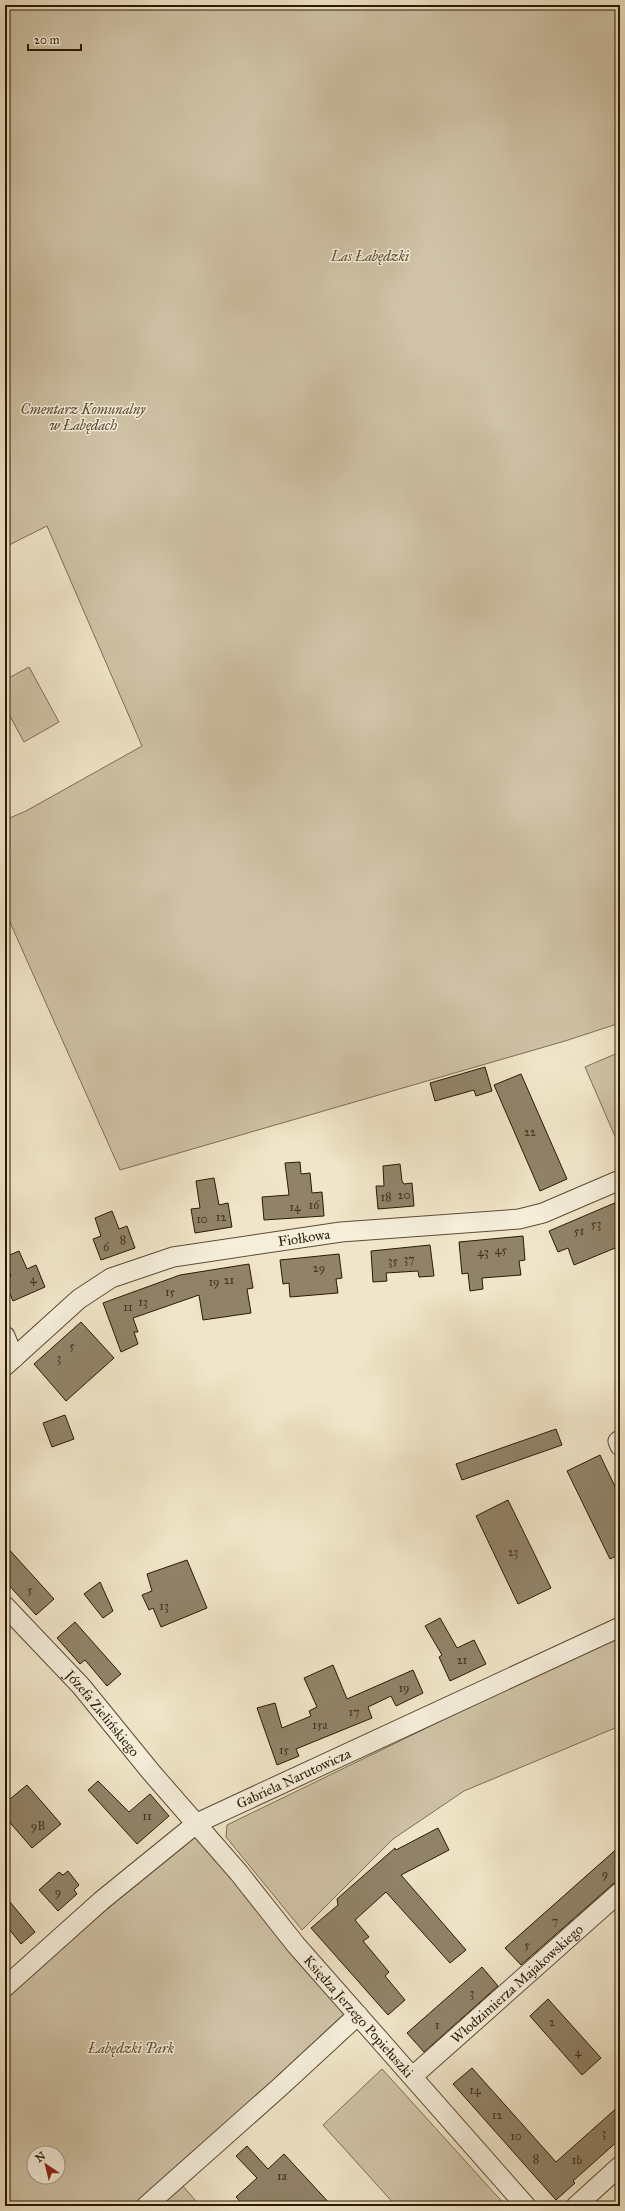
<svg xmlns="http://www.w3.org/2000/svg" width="625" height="2211" viewBox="0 0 625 2211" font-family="'IM FELL Great Primer',serif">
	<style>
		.green { fill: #cfc2a6; stroke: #7d6e54; fill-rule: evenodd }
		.building { fill: #918369; stroke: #2b1902 }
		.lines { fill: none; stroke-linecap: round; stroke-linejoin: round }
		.minor-casing { stroke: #5c4c34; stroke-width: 21 }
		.minor { stroke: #f5eedb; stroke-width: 19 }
		.labels { text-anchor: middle; stroke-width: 3; stroke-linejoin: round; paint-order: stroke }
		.number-label { font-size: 12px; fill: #44341c }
		.park-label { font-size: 14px; font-style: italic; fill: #5c4c33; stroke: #f5eedb }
		.street-label { font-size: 14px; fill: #2b1902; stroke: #f5eedb }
	</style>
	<rect width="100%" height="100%" fill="#f0e5c8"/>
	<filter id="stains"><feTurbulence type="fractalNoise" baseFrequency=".005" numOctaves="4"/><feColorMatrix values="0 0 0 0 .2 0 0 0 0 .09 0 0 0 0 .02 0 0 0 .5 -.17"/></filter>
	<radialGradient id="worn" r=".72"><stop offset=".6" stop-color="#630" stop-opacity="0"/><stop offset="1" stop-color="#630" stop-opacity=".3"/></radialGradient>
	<g class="green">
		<polygon points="5,5 620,5 620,1023 565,1041 120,1170 5,911 5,820 26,811 142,746 47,526 5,547"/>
		<polygon points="29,667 59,722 24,742 5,707 5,680"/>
		<polygon points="620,1052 620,1140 617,1141 585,1067"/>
		<polygon points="620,1634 620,1726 464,1791 393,1839 302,1930 226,1837 227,1825"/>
		<path d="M190,1837H199L345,2013L138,2206H5V1998ZM34,2153H58V2177H34Z"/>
		<polygon points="382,2069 506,2206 396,2206 323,2125"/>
		<polygon points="183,2186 200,2206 160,2206"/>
	</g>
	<g class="building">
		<polygon points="485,1067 492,1091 476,1096 474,1090 435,1101 430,1083"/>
		<polygon points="521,1074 567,1179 540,1191 494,1085"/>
		<polygon points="300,1162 301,1174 310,1173 312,1193 322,1192 324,1216 264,1220 262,1197 289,1195 285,1163"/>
		<polygon points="400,1164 402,1181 404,1184 412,1183 414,1206 378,1209 376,1186 384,1186 383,1166"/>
		<polygon points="214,1178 219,1205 228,1203 232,1227 195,1233 191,1209 200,1208 196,1181"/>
		<polygon points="617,1202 620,1209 620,1246 574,1265 568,1248 558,1252 549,1231"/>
		<polygon points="112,1211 119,1229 127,1226 135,1248 101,1260 93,1239 101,1236 95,1218"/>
		<polygon points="523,1236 525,1260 519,1261 521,1275 482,1278 483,1289 470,1291 468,1273 462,1274 459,1242"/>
		<polygon points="430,1245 434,1276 419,1277 418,1271 386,1273 387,1281 373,1282 371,1251"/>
		<polygon points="19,1251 27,1269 36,1265 45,1287 13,1301 5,1283 5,1279 11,1276 5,1263 5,1257"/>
		<polygon points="339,1254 342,1278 336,1279 338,1293 290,1297 289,1283 283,1284 280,1260"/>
		<polygon points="249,1264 253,1288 247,1289 251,1313 203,1320 199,1295 133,1318 138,1332 134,1332 138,1344 121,1352 103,1303 180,1275"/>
		<polygon points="81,1322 114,1358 66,1401 34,1364"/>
		<polygon points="65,1415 74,1439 52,1447 43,1423"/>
		<polygon points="556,1429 562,1445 462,1480 456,1464"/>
		<polygon points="600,1455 620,1497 620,1554 610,1559 567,1471"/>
		<polygon points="508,1500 551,1588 518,1604 476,1516"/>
		<polygon points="5,1545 54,1599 36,1615 5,1581"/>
		<polygon points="187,1560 207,1608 161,1627 153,1608 149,1610 142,1595 152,1591 147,1574"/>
		<polygon points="100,1582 113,1611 103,1618 84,1594"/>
		<polygon points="440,1618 457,1648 474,1640 486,1664 450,1681 439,1657 442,1655 425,1626"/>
		<polygon points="75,1622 121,1674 107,1686 85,1660 80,1664 57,1638"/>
		<polygon points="333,1665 347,1699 413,1670 423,1693 396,1706 391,1696 368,1707 372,1718 296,1749 299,1756 277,1765 257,1708 275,1703 282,1728 311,1716 309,1711 317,1707 304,1678"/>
		<polygon points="98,1781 129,1812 150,1794 169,1816 137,1844 88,1790"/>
		<polygon points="27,1785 61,1824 32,1848 5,1817 5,1803"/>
		<polygon points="438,1828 449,1850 401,1875 466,1950 450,1963 386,1892 355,1920 369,1937 363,1941 389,1972 385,1976 405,2000 388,2015 311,1928 338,1905 337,1899 395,1848 396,1850"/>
		<polygon points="620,1846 620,1880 613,1884 521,1965 505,1948"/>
		<polygon points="68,1871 79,1885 74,1890 77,1894 58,1911 39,1890 59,1872 63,1875"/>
		<polygon points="5,1896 35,1932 21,1944 5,1924"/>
		<polygon points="482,1967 498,1986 424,2052 407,2033"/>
		<polygon points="548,1999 601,2058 582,2075 530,2016"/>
		<polygon points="472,2068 556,2162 620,2105 620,2139 573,2181 575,2183 556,2200 453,2084"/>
		<polygon points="247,2146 268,2169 284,2154 332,2206 244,2206 236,2197 257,2178 236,2156"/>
	</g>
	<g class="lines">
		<defs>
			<g id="minor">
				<polyline points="5,1336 14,1358"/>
				<path id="s1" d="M5,1366L79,1299L111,1278L173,1257L341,1232L519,1219L543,1213L620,1180"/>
				<polyline points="618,1441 620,1446"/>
				<path id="s2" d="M5,1606L81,1686L151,1772L239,1873L296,1945L526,2206"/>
				<path id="s3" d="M5,1987L101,1901L197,1823L620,1627"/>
				<path id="s4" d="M413,2076L620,1892"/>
				<polyline points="146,2206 280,2087 358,2015"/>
				<polyline points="576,2206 620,2166"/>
			</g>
		</defs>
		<use href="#minor" class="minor-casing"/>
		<use href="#minor" class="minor"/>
	</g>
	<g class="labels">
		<g class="number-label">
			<text x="530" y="1136">22</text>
			<text x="404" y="1199">20</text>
			<text x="386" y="1201">18</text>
			<text x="314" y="1209">16</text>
			<text x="295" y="1211">14</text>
			<text x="221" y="1221">12</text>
			<text x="202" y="1223">10</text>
			<text x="596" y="1228">53</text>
			<text x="579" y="1235">51</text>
			<text x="123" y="1244">8</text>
			<text x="106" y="1251">6</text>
			<text x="501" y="1254">45</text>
			<text x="483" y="1256">43</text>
			<text x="409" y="1263">37</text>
			<text x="393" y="1265">35</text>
			<text x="319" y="1272">29</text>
			<text x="33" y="1283">4</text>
			<text x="229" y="1284">21</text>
			<text x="214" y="1286">19</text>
			<text x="170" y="1296">15</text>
			<text x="143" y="1306">13</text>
			<text x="128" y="1311">11</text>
			<text x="72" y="1350">5</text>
			<text x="59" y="1362">3</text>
			<text x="513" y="1556">23</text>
			<text x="30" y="1594">5</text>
			<text x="164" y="1610">13</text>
			<text x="462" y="1664">21</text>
			<text x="404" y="1692">19</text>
			<text x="354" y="1716">17</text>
			<text x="320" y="1729">15a</text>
			<text x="284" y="1754">15</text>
			<text x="147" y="1820">11</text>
			<text x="38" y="1830">9B</text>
			<text x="605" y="1878">9</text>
			<text x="58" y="1896">9</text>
			<text x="555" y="1925">7</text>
			<text x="527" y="1949">5</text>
			<text x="472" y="1997">3</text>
			<text x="552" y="2026">2</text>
			<text x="437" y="2029">1</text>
			<text x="578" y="2056">4</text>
			<text x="475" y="2094">14</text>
			<text x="497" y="2119">12</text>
			<text x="604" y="2137">3</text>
			<text x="516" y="2140">10</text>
			<text x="536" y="2163">8</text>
			<text x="577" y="2164">1b</text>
			<text x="282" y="2180">1a</text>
		</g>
		<g class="park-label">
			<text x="370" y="261">Las Łabędzki</text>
			<text x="83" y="414">Cmentarz Komunalny<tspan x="83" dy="16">w Łabędach</tspan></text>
			<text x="131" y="2053">Łabędzki Park</text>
		</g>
		<g class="street-label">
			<text dy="5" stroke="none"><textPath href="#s1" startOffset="336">Fiołkowa</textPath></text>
			<text dy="5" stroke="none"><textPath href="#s2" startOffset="145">Józefa Zielińskiego</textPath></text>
			<text dy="5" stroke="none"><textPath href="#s3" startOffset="359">Gabriela Narutowicza</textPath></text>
			<text dy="5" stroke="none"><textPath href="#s4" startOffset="139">Włodzimierza Majakowskiego</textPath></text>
			<text dy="5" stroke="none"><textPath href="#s2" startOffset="542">Księdza Jerzego Popiełuszki</textPath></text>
		</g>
	</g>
	<rect width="625" height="2211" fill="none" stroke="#f0e5c8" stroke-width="20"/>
	<rect x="6" y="6" width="613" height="2199" fill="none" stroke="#2b1902" stroke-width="2"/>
	<rect x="10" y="10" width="605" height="2191" fill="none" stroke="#2b1902"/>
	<g transform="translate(46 2165) rotate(325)"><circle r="19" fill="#f5eedb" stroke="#a49984"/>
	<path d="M0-3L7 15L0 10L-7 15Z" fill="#8f2418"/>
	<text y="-6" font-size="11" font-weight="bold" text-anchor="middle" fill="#2b1902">N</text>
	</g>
	<path d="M28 44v6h53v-6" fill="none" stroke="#2b1902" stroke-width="2"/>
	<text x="34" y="44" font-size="12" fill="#2b1902" stroke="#f5eedb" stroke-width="3" paint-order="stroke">20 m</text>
	<rect width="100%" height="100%" filter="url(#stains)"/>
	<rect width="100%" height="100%" fill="url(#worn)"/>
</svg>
